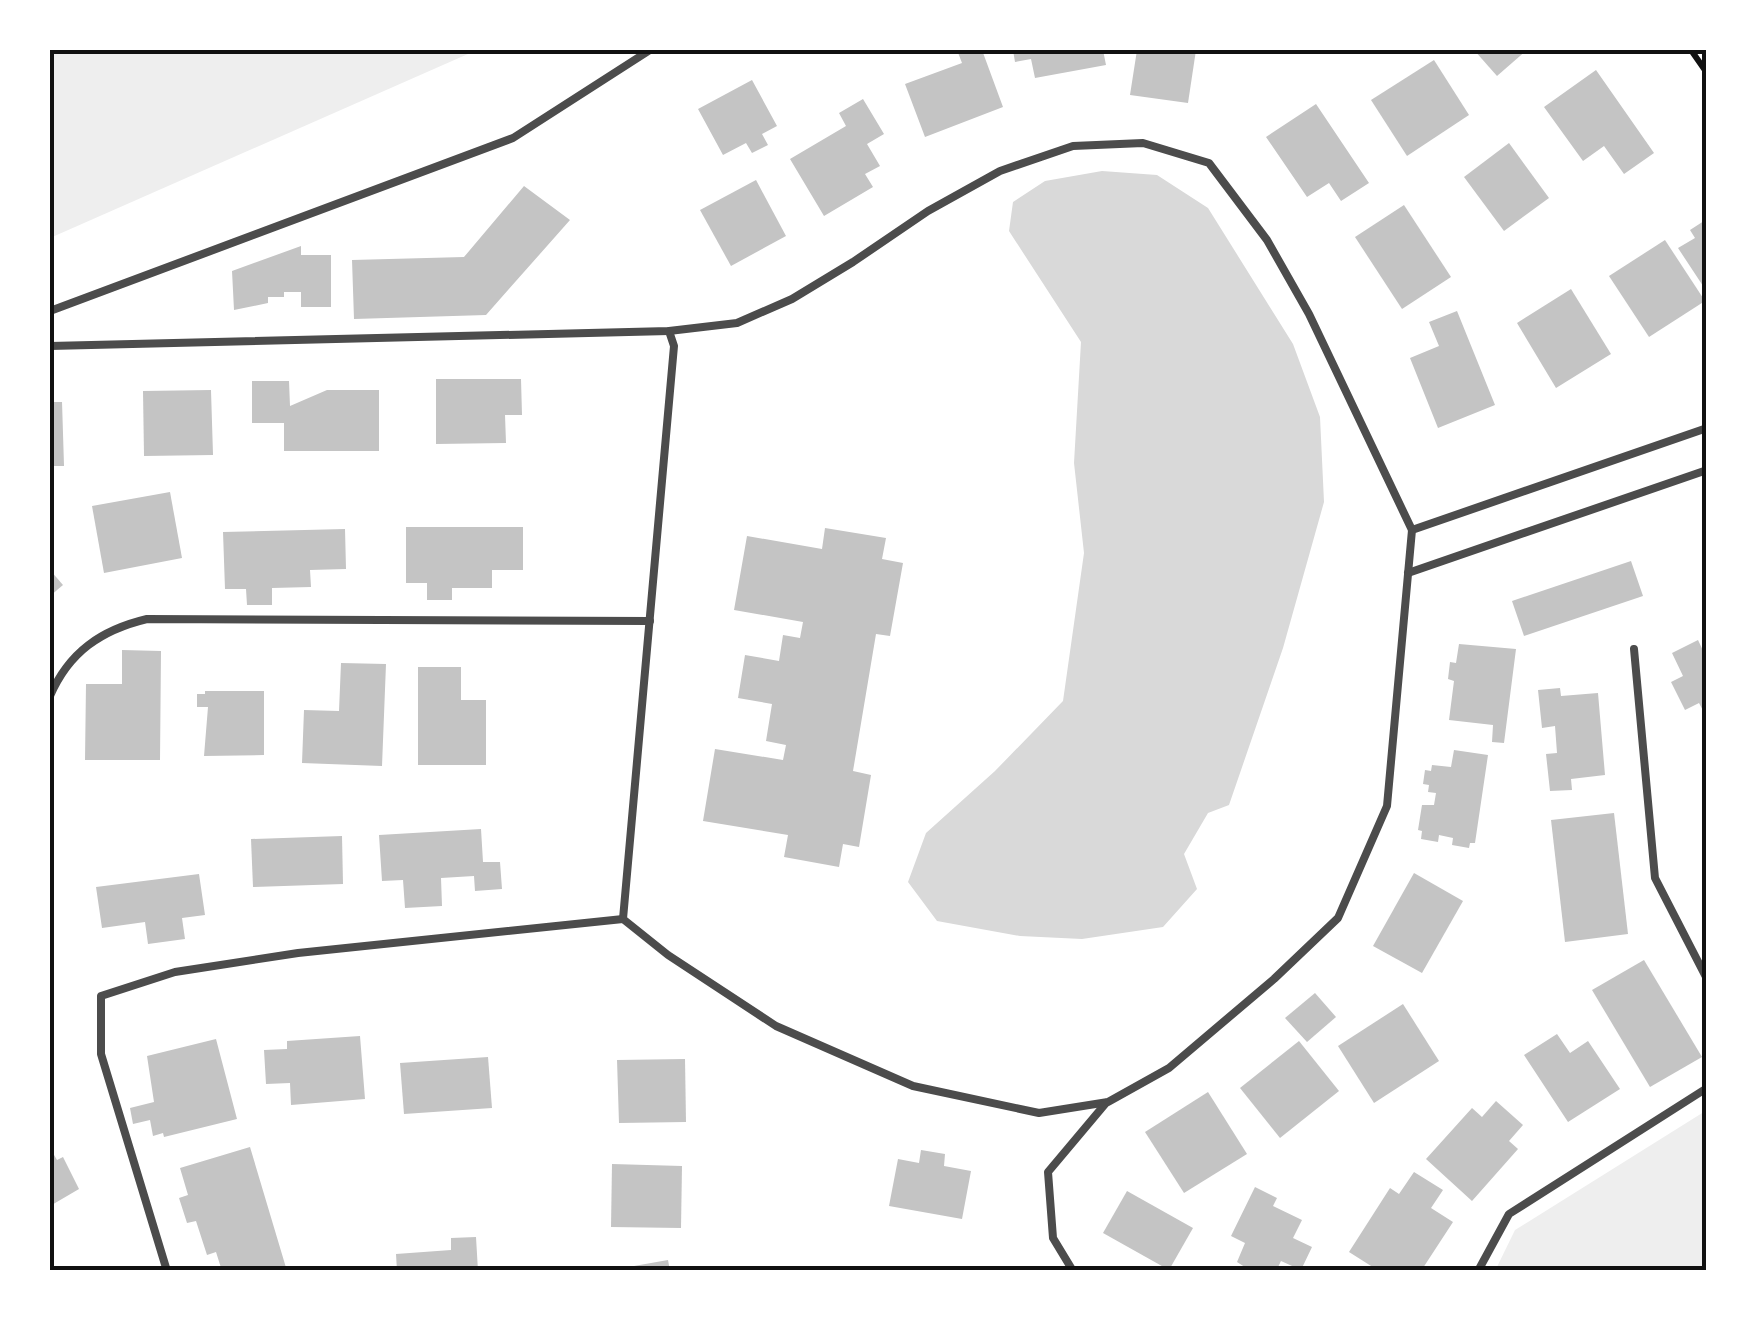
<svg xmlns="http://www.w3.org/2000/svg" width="1757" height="1321" viewBox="0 0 1757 1321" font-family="Poppins,sans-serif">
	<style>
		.green { fill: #eee }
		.water { fill: #d9d9d9 }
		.building { fill: #c4c4c4 }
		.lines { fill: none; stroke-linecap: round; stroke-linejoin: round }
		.path { stroke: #111; stroke-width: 6 }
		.service { stroke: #4c4c4c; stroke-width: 8 }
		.neatline { fill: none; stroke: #111; stroke-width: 4 }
	</style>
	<rect width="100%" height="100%" fill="#fff"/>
	<g class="green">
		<polygon points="50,50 477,50 50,238"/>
		<polygon points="1707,1110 1707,1271 1495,1271 1515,1230"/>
	</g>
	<polygon class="water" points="1102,171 1157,175 1208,208 1293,344 1320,417 1324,502 1283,648 1229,805 1208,813 1184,854 1197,889 1163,927 1082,939 1020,936 937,921 908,882 926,833 995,771 1063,701 1084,553 1074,463 1081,342 1009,231 1013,202 1045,181"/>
	<g class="building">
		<polygon points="957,50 982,50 1003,107 925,137 905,84 962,63"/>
		<polygon points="1013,50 1103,50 1106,65 1035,78 1031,59 1015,62"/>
		<polygon points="1137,50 1196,50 1188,103 1130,95"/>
		<polygon points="1474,50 1527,50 1497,76"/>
		<polygon points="1434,60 1469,115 1407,156 1371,100"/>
		<polygon points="1596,70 1654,153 1624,174 1604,146 1583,161 1544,107"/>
		<polygon points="752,80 777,126 762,134 768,145 752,153 746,143 723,155 698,109"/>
		<polygon points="863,99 884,134 867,144 880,166 865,174 873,187 824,216 790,159 846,126 839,113"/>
		<polygon points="1316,104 1369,183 1341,201 1329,183 1307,197 1266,137"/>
		<polygon points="1509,143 1549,198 1504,231 1464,177"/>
		<polygon points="756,180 786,236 731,266 700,210"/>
		<polygon points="524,186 570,220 486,315 354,319 352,260 464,257"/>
		<polygon points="1404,205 1451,277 1402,309 1355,237"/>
		<polygon points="1707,219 1707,292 1678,248 1695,238 1690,230"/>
		<polygon points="1665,240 1705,301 1649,337 1609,276"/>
		<polygon points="301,246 301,255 331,255 331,307 301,307 301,292 284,292 284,297 268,297 268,303 234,310 232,271"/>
		<polygon points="1571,289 1611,354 1556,388 1517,323"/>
		<polygon points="1457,311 1495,405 1438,428 1410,358 1439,346 1429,322"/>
		<polygon points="436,379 521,379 522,415 505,415 506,443 436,444"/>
		<polygon points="252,381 289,381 290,406 327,390 379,390 379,451 284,451 284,423 252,423"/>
		<polygon points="211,390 213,455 144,456 143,391"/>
		<polygon points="50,402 62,402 64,466 50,466"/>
		<polygon points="170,492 182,558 104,573 92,506"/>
		<polygon points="406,527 523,527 523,570 492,570 492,588 452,588 452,600 427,600 427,583 406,583"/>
		<polygon points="825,528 886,538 882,559 903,563 890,636 876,634 853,771 871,775 859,847 843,844 839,867 784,857 788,835 703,821 715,749 783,760 786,745 766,741 772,704 738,698 745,655 779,661 783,635 800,638 803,622 734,610 747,536 822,549"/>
		<polygon points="345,529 346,569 310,570 311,587 272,588 272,605 247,605 246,589 225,589 223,532"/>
		<polygon points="1631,561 1643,596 1524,636 1512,601"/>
		<polygon points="50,570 63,585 50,596"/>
		<polygon points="1698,640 1707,659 1707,718 1699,703 1685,710 1671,682 1683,676 1672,653"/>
		<polygon points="1459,644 1516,649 1504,743 1492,742 1493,725 1449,720 1454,681 1448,679 1450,662 1456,663"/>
		<polygon points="122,650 161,651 160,760 85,760 86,684 122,684"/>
		<polygon points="341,663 386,664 382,766 302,763 304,710 339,711"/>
		<polygon points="418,667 461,667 461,700 486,700 486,765 418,765"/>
		<polygon points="1560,688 1561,696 1598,693 1605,775 1571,779 1572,790 1550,791 1546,754 1557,753 1555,726 1542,728 1538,690"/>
		<polygon points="205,691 264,691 264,755 204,756 208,707 197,707 197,694 205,694"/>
		<polygon points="1454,750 1488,755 1475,843 1470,843 1469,848 1452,845 1453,838 1439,835 1438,842 1421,839 1422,831 1418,830 1422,805 1434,805 1436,793 1428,792 1429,785 1423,784 1425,770 1431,771 1432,765 1451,767"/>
		<polygon points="1614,813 1628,934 1565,942 1551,820"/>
		<polygon points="481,829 483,862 500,862 502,889 475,891 474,876 441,878 442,906 405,908 403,880 382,881 379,835"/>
		<polygon points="342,836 343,884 253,887 251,839"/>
		<polygon points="1414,873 1463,901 1422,973 1373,946"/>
		<polygon points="199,874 205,915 182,918 185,939 148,944 145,922 102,928 96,887"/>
		<polygon points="1644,960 1702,1057 1650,1087 1592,990"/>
		<polygon points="1315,993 1336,1017 1307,1042 1285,1018"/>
		<polygon points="1403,1004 1439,1061 1374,1103 1338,1046"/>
		<polygon points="1557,1034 1570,1053 1588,1041 1620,1089 1568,1122 1524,1055"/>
		<polygon points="360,1036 365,1099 291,1105 290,1083 266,1084 264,1050 287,1049 287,1041"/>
		<polygon points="216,1039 237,1119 164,1137 163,1133 153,1136 150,1120 133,1124 130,1108 154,1102 147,1056"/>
		<polygon points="1299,1041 1339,1091 1280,1138 1240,1088"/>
		<polygon points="488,1057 492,1108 404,1114 400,1063"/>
		<polygon points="685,1059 686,1122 619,1123 617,1060"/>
		<polygon points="1208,1092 1247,1154 1184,1193 1145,1132"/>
		<polygon points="1496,1101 1523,1125 1509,1141 1518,1149 1472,1201 1426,1159 1472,1108 1482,1117"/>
		<polygon points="250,1147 287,1271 222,1271 216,1252 207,1255 196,1221 187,1223 179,1198 188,1195 180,1168"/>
		<polygon points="50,1148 57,1160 63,1157 79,1189 50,1206"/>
		<polygon points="921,1150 945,1154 944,1166 971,1171 962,1219 889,1206 898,1159 919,1163"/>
		<polygon points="612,1164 682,1166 681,1228 611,1227"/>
		<polygon points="1414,1172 1443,1190 1431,1208 1453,1222 1421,1271 1379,1271 1349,1252 1390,1188 1399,1194"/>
		<polygon points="1255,1187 1277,1198 1273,1206 1302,1220 1293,1238 1312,1247 1301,1270 1281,1261 1276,1271 1251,1271 1237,1262 1245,1243 1231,1236"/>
		<polygon points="1127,1191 1193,1228 1169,1270 1103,1233"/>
		<polygon points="476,1237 478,1271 397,1271 396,1254 451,1250 451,1238"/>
		<polygon points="668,1260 670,1271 617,1271 617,1269"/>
	</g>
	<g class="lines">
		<polyline class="path" points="1691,50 1707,73"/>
		<g class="service">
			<polyline points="50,311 513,138 650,50"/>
			<polyline points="669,331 674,346 623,919 668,955 776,1026 913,1086 1039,1113 1108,1102 1169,1068 1274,979 1338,918 1387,806 1412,530 1707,428"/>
			<polyline points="50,346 669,331 737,323 792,299 853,262 928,211 1000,171 1073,146 1143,143 1209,163 1267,240 1309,314 1412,530"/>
			<polyline points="1408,573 1707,470"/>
			<polyline points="1634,649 1655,878 1707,979"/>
			<path d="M50,696C69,652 101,630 147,619L650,621"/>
			<polyline points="167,1271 101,1054 101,996 175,972 298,953 623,919"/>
			<polyline points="1073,1271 1053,1238 1048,1172 1106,1103"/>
			<polyline points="1478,1271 1509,1214 1707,1088"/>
		</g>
	</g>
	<rect width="1757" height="1321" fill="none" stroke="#ffffff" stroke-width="105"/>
	<rect x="52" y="52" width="1652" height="1216" class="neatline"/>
</svg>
